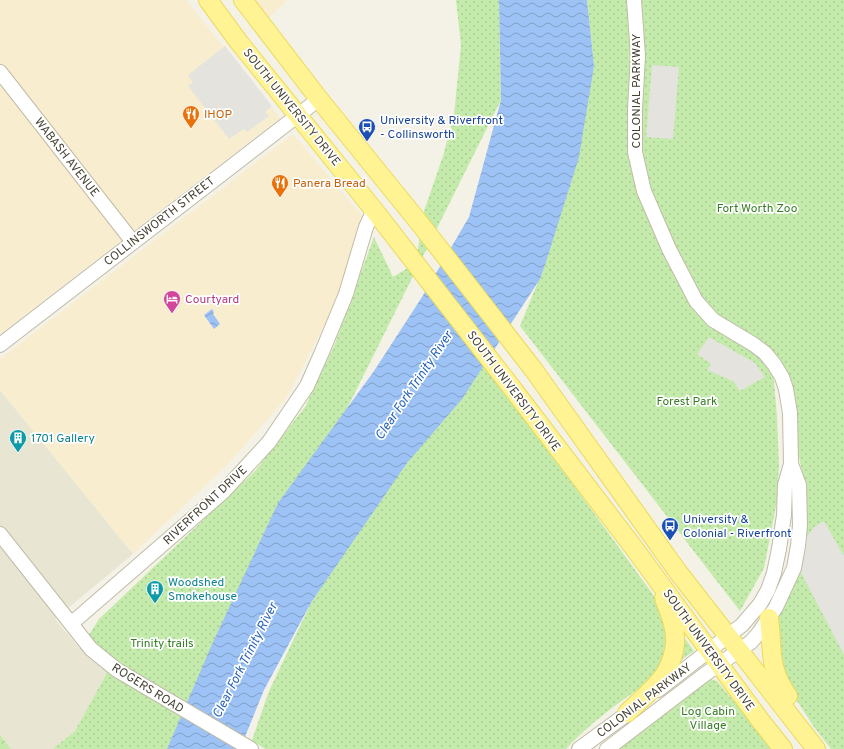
<svg xmlns="http://www.w3.org/2000/svg" width="844" height="749" viewBox="0 0 844 749" font-family="Overpass,sans-serif">
	<style>
		.residential { fill: #e8e5d3 }
		.commercial { fill: #f8edcf }
		.forest { fill: url(#forest-crowns) }
		.park { fill: url(#park-dots) }
		.parking { fill: #e4e3de }
		.water { fill: url(#water-waves) }
		.lines { fill: none; stroke-linecap: round; stroke-linejoin: round }
		.minor-casing { stroke: #c0bca7; stroke-width: 16 }
		.major-casing { stroke: #ecd95b; stroke-width: 20 }
		.minor { stroke: #fff; stroke-width: 14 }
		.major { stroke: #fff394; stroke-width: 18 }
		.labels { text-anchor: middle; stroke-width: 3.5; stroke-linejoin: round; paint-order: stroke }
		.street-label { font-size: 12px; fill: #474334; stroke: #fff }
		.food-label { font-size: 12px; fill: #c56008; stroke: #fff; text-anchor: start }
		.transit-label { font-size: 12px; fill: #164399; stroke: #fff; text-anchor: start }
		.park-label { font-size: 12px; fill: #367d23; stroke: #fff }
		.hotel-label { font-size: 12px; fill: #b23c85; stroke: #fff; text-anchor: start }
		.culture-label { font-size: 12px; fill: #0d838f; stroke: #fff; text-anchor: start }
		.water-label { font-size: 13px; font-style: italic; fill: #2663bb; stroke: #fff }
	</style>
	<defs>
		<pattern id="forest-crowns" width="20" height="18" patternUnits="userSpaceOnUse"><rect width="20" height="18" fill="#c4ebab"/><path d="M2 6a3 3 0 1 1 6 0M12 15a3 3 0 1 1 6 0" fill="none" stroke="#aacb94"/></pattern>
		<pattern id="park-dots" width="8" height="8" patternUnits="userSpaceOnUse"><rect width="8" height="8" fill="#c4ebab"/><path d="M2 2h.1M6 6h.1" fill="none" stroke="#aacb94" stroke-width="1.8" stroke-linecap="round"/></pattern>
		<pattern id="water-waves" width="16" height="10" patternUnits="userSpaceOnUse"><rect width="16" height="10" fill="#9dc2f5"/><path d="M0 5q4-4 8 0t8 0" fill="none" stroke="#829fc7"/></pattern>
	</defs>
	<rect width="100%" height="100%" fill="#f4f2e6"/>
	<polygon class="residential" points="0,390 133,554 55,619 80,649 107,673 75,731 53,749 11,749 0,735"/>
	<g class="commercial">
		<polygon points="0,0 186,0 280,118 0,334"/>
		<polygon points="254,0 287,0 268,19"/>
		<polygon points="293,134 362,216 336,302 287,397 227,465 133,554 0,390 0,359"/>
	</g>
	<polygon class="forest" points="0,735 11,749 0,749"/>
	<g class="park">
		<polygon points="456,0 499,0 501,100 177,749 53,749 75,731 107,673 80,649 99,619 255,471 305,407 334,346 374,237 393,277 416,263 423,214 443,156 454,115 461,45"/>
		<polygon points="587,0 844,0 844,749 831,749 814,727 782,678 776,630 780,613 789,596 799,569 805,488 798,451 789,377 778,359 767,348 774,382 777,417 779,465 777,501 764,568 740,611 520,326 545,265 594,66"/>
		<path d="M485,363L694,651C650,682 602,710 566,749H265L252,740L269,691L312,601L404,461L461,399Z"/>
		<polygon points="710,679 717,681 773,749 617,749"/>
	</g>
	<g class="parking">
		<polygon points="225,46 272,106 265,112 269,116 247,132 244,129 229,139 188,86 193,82 188,75"/>
		<polygon points="652,65 679,67 673,139 646,137"/>
		<polygon points="709,337 755,363 765,377 740,391 733,381 707,370 711,364 697,354"/>
		<polygon points="824,521 844,556 844,655 799,569 805,539 814,527"/>
	</g>
	<g class="water">
		<polygon points="499,0 587,0 594,66 579,157 545,265 540,279 462,399 407,463 312,601 264,690 240,749 167,749 213,642 278,503 374,371 422,297 469,217 501,100"/>
		<polygon points="212,309 214,312 213,314 220,324 214,329 204,315"/>
	</g>
	<g class="lines">
		<defs>
			<g id="minor">
				<polyline points="634,0 638,56 635,109 635,152 644,191 669,249 696,301 713,320 753,344 765,353 774,364 782,377 786,389 790,413 791,464 785,485 784,515 779,549 774,573 768,590 760,604 742,625 658,690"/>
				<polyline points="0,72 133,242"/>
				<polyline points="0,345 319,99"/>
				<polyline points="0,534 91,649 117,670 251,749"/>
				<polyline points="72,623 223,492 269,442 307,386 322,352 346,294 366,227 374,210"/>
				<polyline points="579,749 635,708"/>
				<polyline points="607,749 704,675 751,642 759,633 776,607 794,568 798,546 800,525 799,485 791,464"/>
			</g>
			<g id="major">
				<polyline points="208,0 238,41 374,210 509,384 634,548 760,720 783,749"/>
				<polyline points="243,0 319,99 421,225 533,369 678,572 816,749"/>
				<path d="M769,618C773,649 768,669 788,696"/>
				<path d="M627,713C638,702 653,690 662,678C670,668 676,649 675,637C675,623 668,610 664,598"/>
			</g>
		</defs>
		<use href="#minor" class="minor-casing"/>
		<use href="#major" class="major-casing"/>
		<use href="#minor" class="minor"/>
		<use href="#major" class="major"/>
	</g>
	<defs>
		<symbol id="restaurant-pin" viewBox="-11 -11 22 30"><path d="M0 17L-7.5 6A9.5 9.5 0 1 1 7.5 6Z" fill="#e8710a" stroke="#fff"/><path d="M-5-6h1v4h1v-4h1v4h1v-4h1v5L-1.5 .5V6h-2V.5L-5-1ZM5-6V6H3V1.5H1.5Q1.5-4 5-6Z" fill="#fff"/></symbol>
		<symbol id="bus-pin" viewBox="-11 -11 22 30"><path d="M0 17L-7.5 6A9.5 9.5 0 1 1 7.5 6Z" fill="#1a4fb4" stroke="#fff"/><path d="M-5-6H5V4H4V6H2V4H-2V6H-4V4H-5ZM-3.5-4V0h7V-4ZM-3.5 1.2v1.5H-2V1.2ZM2 1.2v1.5H3.5V1.2Z" fill="#fff"/></symbol>
		<symbol id="hotel-pin" viewBox="-11 -11 22 30"><path d="M0 17L-7.5 6A9.5 9.5 0 1 1 7.5 6Z" fill="#d1479c" stroke="#fff"/><path d="M-6-4.5h1.5V1H6V5H4.5V3h-9V5H-6ZM-4 0a1.8 1.8 0 1 1 3.6 0ZM.5 0V-2.5h3Q6-2.5 6 0Z" fill="#fff"/></symbol>
		<symbol id="building-pin" viewBox="-11 -11 22 30"><path d="M0 17L-7.5 6A9.5 9.5 0 1 1 7.5 6Z" fill="#0f9aa8" stroke="#fff"/><path d="M-4-6H4V6H1V3H-1V6H-4ZM-2.5-4.3h1.7v1.8h-1.7ZM.8-4.3h1.7v1.8H.8ZM-2.5-1h1.7V.8h-1.7ZM.8-1h1.7V.8H.8Z" fill="#fff"/></symbol>
	</defs>
	<g fill-rule="evenodd">
		<use href="#restaurant-pin" x="181" y="104" width="20" height="27"/>
		<use href="#bus-pin" x="357" y="117" width="20" height="27"/>
		<use href="#restaurant-pin" x="270" y="173" width="20" height="27"/>
		<use href="#hotel-pin" x="162" y="289" width="20" height="27"/>
		<use href="#building-pin" x="8" y="428" width="20" height="27"/>
		<use href="#bus-pin" x="660" y="516" width="20" height="27"/>
		<use href="#building-pin" x="145" y="579" width="20" height="27"/>
	</g>
	<g class="labels">
		<g class="street-label">
			<text transform="translate(636 91) rotate(-90)" y="4">COLONIAL PARKWAY</text>
			<text transform="translate(292 107) rotate(51)" y="4">SOUTH UNIVERSITY DRIVE</text>
			<text transform="translate(67 157) rotate(52)" y="4">WABASH AVENUE</text>
			<text transform="translate(159 221) rotate(-38)" y="4">COLLINSWORTH STREET</text>
			<text transform="translate(514 391) rotate(53)" y="4">SOUTH UNIVERSITY DRIVE</text>
			<text transform="translate(205 505) rotate(-43)" y="4">RIVERFRONT DRIVE</text>
			<text transform="translate(709 650) rotate(54)" y="4">SOUTH UNIVERSITY DRIVE</text>
			<text transform="translate(148 688) rotate(32)" y="4">ROGERS ROAD</text>
			<text transform="translate(644 700) rotate(-37)" y="4">COLONIAL PARKWAY</text>
		</g>
		<g class="food-label">
			<text x="204" y="118">IHOP</text>
			<text x="293" y="187">Panera Bread</text>
		</g>
		<g class="transit-label">
			<text x="380" y="124">University &amp; Riverfront<tspan x="380" dy="14">- Collinsworth</tspan></text>
			<text x="683" y="523">University &amp;<tspan x="683" dy="14">Colonial - Riverfront</tspan></text>
		</g>
		<g class="park-label">
			<text x="757" y="212">Fort Worth Zoo</text>
			<text x="687" y="405">Forest Park</text>
			<text x="162" y="647">Trinity trails</text>
			<text x="708" y="715">Log Cabin<tspan x="708" dy="14">Village</tspan></text>
		</g>
		<g class="hotel-label">
			<text x="185" y="303">Courtyard</text>
		</g>
		<g class="culture-label">
			<text x="31" y="442">1701 Gallery</text>
			<text x="168" y="586">Woodshed<tspan x="168" dy="14">Smokehouse</tspan></text>
		</g>
		<g class="water-label">
			<text transform="translate(413 385) rotate(-56)" y="5">Clear Fork Trinity River</text>
			<text transform="translate(244 660) rotate(-63)" y="5">Clear Fork Trinity River</text>
		</g>
	</g>
</svg>
